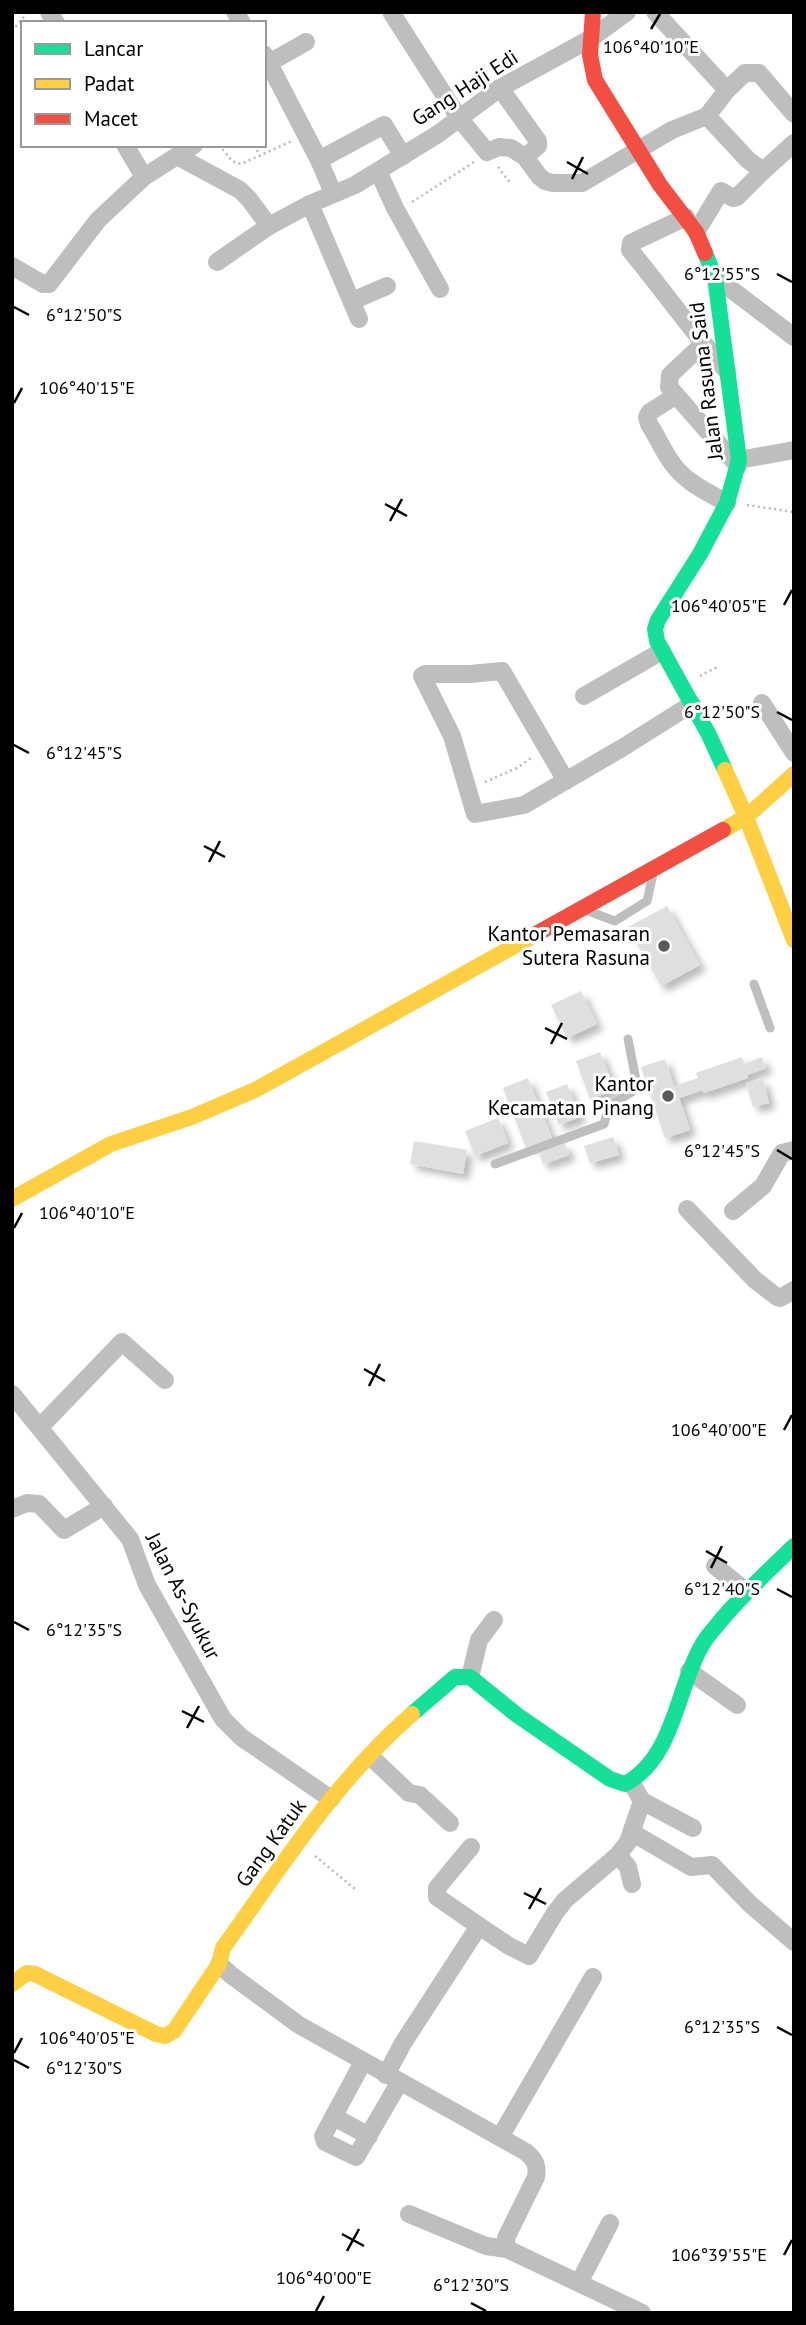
<svg xmlns="http://www.w3.org/2000/svg" width="806" height="2325" viewBox="0 0 806 2325" font-family="'PT Sans',sans-serif">
	<style>
		.building { fill: #dfdfdf; filter: url(#shadow) }
		.lines { fill: none; stroke-linecap: round; stroke-linejoin: round }
		.path { stroke: #b9b9b9; stroke-width: 2.5; stroke-dasharray: 2 3.5; stroke-linecap: butt }
		.lane { stroke: #bebebe; stroke-width: 9 }
		.street { stroke: #bebebe; stroke-width: 18 }
		.fast { stroke: #16e098; stroke-width: 16 }
		.slow { stroke: #ffcf43; stroke-width: 16 }
		.jam { stroke: #f24e42; stroke-width: 16 }
		.ticks { fill: none; stroke: #000; stroke-width: 2.5 }
		.poi-dot { fill: #595959; stroke: #fff; stroke-width: 2.5 }
		.labels { text-anchor: middle; stroke-width: 6; stroke-linejoin: round; paint-order: stroke }
		.street-label { font-size: 21px; fill: #000; stroke: #fff }
		.poi-label { font-size: 21px; fill: #000; stroke: #fff; text-anchor: end }
		.ticks-label { font-size: 18px; text-anchor: middle; fill: #000; stroke: #fff; stroke-width: 6; stroke-linejoin: round; paint-order: stroke }
	</style>
	<defs>
		<filter id="shadow"><feDropShadow dx="6" dy="6" stdDeviation="3.5" flood-color="#0004"/></filter>
	</defs>
	<rect width="100%" height="100%" fill="#fff"/>
	<g class="building">
		<polygon points="667,906 700,965 661,986 628,927"/>
		<polygon points="581,991 597,1024 567,1038 551,1005"/>
		<polygon points="600,1052 615,1090 590,1099 576,1061"/>
		<polygon points="742,1057 744,1064 762,1057 766,1068 747,1075 748,1078 704,1093 703,1090 679,1098 690,1130 665,1138 641,1067 665,1059 674,1086 698,1078 696,1073"/>
		<polygon points="528,1078 552,1138 526,1148 503,1088"/>
		<polygon points="763,1079 769,1103 753,1107 746,1083"/>
		<polygon points="567,1084 580,1117 559,1125 546,1092"/>
		<polygon points="498,1118 508,1143 475,1156 465,1131"/>
		<polygon points="613,1137 619,1155 590,1163 584,1146"/>
		<polygon points="414,1141 467,1150 463,1174 410,1164"/>
		<polygon points="565,1143 569,1155 543,1164 539,1153"/>
	</g>
	<g class="lines">
		<g class="path">
			<polyline points="12,31 28,12"/>
			<polyline points="219,145 232,161 241,164 292,141"/>
			<polyline points="255,145 259,155"/>
			<polyline points="498,167 511,184"/>
			<polyline points="412,202 474,162"/>
			<polyline points="747,505 794,512"/>
			<polyline points="700,676 719,666"/>
			<polyline points="485,782 517,768 531,758"/>
			<polyline points="315,1856 355,1889"/>
		</g>
		<g class="lane">
			<polyline points="588,911 615,921 647,901 653,874"/>
			<polyline points="754,984 770,1028"/>
			<polyline points="495,1164 604,1124 609,1106 632,1092 637,1085 628,1039"/>
		</g>
		<g class="street">
			<polyline points="49,12 56,23"/>
			<polyline points="235,12 242,23"/>
			<polyline points="391,12 459,118 487,152 499,147 511,148 525,157 539,176 545,181 553,183 582,183 672,130 707,116 727,90 745,73 759,73 794,114"/>
			<polyline points="655,12 727,90"/>
			<polyline points="264,54 319,160 333,193"/>
			<polyline points="269,63 306,42"/>
			<polyline points="500,88 538,141 538,146 525,157"/>
			<polyline points="707,116 748,160 763,171 794,143"/>
			<polyline points="125,145 144,177"/>
			<polyline points="179,157 240,190 249,199 269,226"/>
			<polyline points="319,160 384,125 403,156"/>
			<polyline points="378,171 395,208 440,289"/>
			<polyline points="310,204 359,319"/>
			<path d="M686,217L631,243L630,250C663,290 693,333 727,371"/>
			<polyline points="696,232 721,191 733,198 737,197 763,171"/>
			<polyline points="217,262 269,226 310,204 355,185 438,134 500,88 590,39 627,12"/>
			<polyline points="12,266 43,284 49,284 98,220 144,177 194,145"/>
			<polyline points="715,277 794,337"/>
			<polyline points="352,301 387,286"/>
			<polyline points="703,344 670,375 669,387 738,466"/>
			<path d="M675,396L650,412L647,417L649,424C657,436 663,451 672,463C685,482 707,492 727,503"/>
			<polyline points="739,460 794,450"/>
			<polyline points="584,696 662,651"/>
			<polyline points="762,703 794,753"/>
			<polyline points="566,781 502,671 470,674 425,674 422,676 452,736 475,814 524,805 622,748 692,704"/>
			<polyline points="687,1209 755,1280 777,1297 780,1298 794,1290"/>
			<polyline points="733,1211 763,1186 782,1153 794,1150"/>
			<polyline points="12,1394 130,1539 147,1585 223,1719 241,1737 331,1799"/>
			<polyline points="41,1426 122,1342 165,1380"/>
			<polyline points="12,1509 27,1503 39,1504 64,1530 104,1506"/>
			<polyline points="715,1566 746,1591"/>
			<polyline points="689,1671 737,1705"/>
			<polyline points="470,1677 479,1640 494,1620"/>
			<polyline points="370,1756 409,1793 420,1795 450,1823"/>
			<polyline points="642,1801 693,1828"/>
			<polyline points="633,1833 691,1867 712,1865 750,1904 794,1942"/>
			<polyline points="471,1847 437,1888 437,1897 479,1926"/>
			<polyline points="618,1855 628,1867 632,1884"/>
			<path d="M219,1964L231,1975L299,2025L526,2152C535,2160 538,2165 536,2177L506,2238L507,2249L642,2313"/>
			<polyline points="363,2062 323,2136 325,2142 356,2157 399,2083"/>
			<polyline points="386,2075 403,2043 479,1926 509,1946 529,1956 555,1913 565,1900 618,1855 628,1842 642,1801 631,1782"/>
			<polyline points="334,2117 369,2136"/>
			<polyline points="500,2137 593,1977"/>
			<polyline points="409,2214 486,2246 507,2249"/>
			<polyline points="580,2281 610,2223"/>
		</g>
		<g class="fast">
			<polyline points="705,253 715,277 739,460 727,503 700,554 658,620 655,629 657,641 709,735 725,770"/>
			<path d="M412,1714L455,1677H470L517,1715L610,1779L625,1784C675,1757 676,1689 702,1645C707,1636 715,1628 722,1619C744,1593 769,1570 794,1546"/>
		</g>
		<g class="slow">
			<polyline points="725,770 746,817 794,940"/>
			<polyline points="723,830 746,817 794,774"/>
			<polyline points="12,1199 111,1144 192,1117 257,1089 536,934"/>
			<path d="M12,1984L27,1973L35,1974L156,2034L165,2036L174,2031L219,1964L223,1948C281,1867 336,1780 412,1714"/>
		</g>
		<g class="jam">
			<polyline points="593,12 590,55 595,80 660,185 696,232 705,253"/>
			<polyline points="536,934 723,830"/>
		</g>
	</g>
	<path class="ticks" d="M651,29L660,14M567,162L588,174M572,179L583,157M777,274L792,282M14,307L29,315M14,403L22,388M385,504L407,516M390,521L402,499M784,605L792,590M777,712L792,720M14,745L29,753M204,846L225,857M209,862L220,841M545,1028L567,1039M551,1044L562,1023M777,1150L792,1159M14,1228L22,1213M364,1369L385,1381M369,1386L380,1364M784,1430L792,1415M706,1551L727,1563M711,1568L722,1546M777,1589L792,1597M14,1622L29,1630M182,1711L204,1722M187,1728L199,1706M524,1893L546,1904M529,1909L541,1888M777,2027L792,2035M14,2053L22,2038M14,2060L29,2068M342,2234L364,2246M347,2251L359,2229M784,2255L792,2240M471,2303L486,2311M316,2311L324,2296"/>
	<g class="poi-dot">
		<circle cx="664" cy="946" r="7"/>
		<circle cx="668" cy="1096" r="7"/>
	</g>
	<g class="labels">
		<g class="street-label">
			<text transform="translate(465 88) rotate(-33)" y="7">Gang Haji Edi</text>
			<text transform="translate(706 381) rotate(-97)" y="7">Jalan Rasuna Said</text>
			<text transform="translate(183 1596) rotate(63)" y="7">Jalan As-Syukur</text>
			<text transform="translate(271 1843) rotate(-54)" y="7">Gang Katuk</text>
		</g>
		<g class="poi-label">
			<text x="650" y="941">Kantor Pemasaran<tspan x="650" dy="24">Sutera Rasuna</tspan></text>
			<text x="654" y="1091">Kantor<tspan x="654" dy="24">Kecamatan Pinang</tspan></text>
		</g>
	</g>
	<g class="ticks-label">
		<text x="651" y="53">106°40'10"E</text>
		<text x="722" y="280">6°12'55"S</text>
		<text x="84" y="321">6°12'50"S</text>
		<text x="87" y="394">106°40'15"E</text>
		<text x="719" y="612">106°40'05"E</text>
		<text x="722" y="718">6°12'50"S</text>
		<text x="84" y="759">6°12'45"S</text>
		<text x="722" y="1157">6°12'45"S</text>
		<text x="87" y="1219">106°40'10"E</text>
		<text x="719" y="1436">106°40'00"E</text>
		<text x="722" y="1595">6°12'40"S</text>
		<text x="84" y="1636">6°12'35"S</text>
		<text x="722" y="2033">6°12'35"S</text>
		<text x="87" y="2044">106°40'05"E</text>
		<text x="84" y="2074">6°12'30"S</text>
		<text x="719" y="2261">106°39'55"E</text>
		<text x="324" y="2284">106°40'00"E</text>
		<text x="471" y="2291">6°12'30"S</text>
	</g>
	<rect width="806" height="2325" fill="none" stroke="#000000" stroke-width="28"/>
	<rect x="21" y="21" width="245" height="126" fill="#ffffff" stroke="#999999" stroke-width="2"/>
	<rect x="35" y="44" width="35" height="10" fill="#16e098" stroke="#999999" stroke-width="2"/>
	<text x="84" y="56" font-size="21" fill="#000000">Lancar</text>
	<rect x="35" y="79" width="35" height="10" fill="#ffcf43" stroke="#999999" stroke-width="2"/>
	<text x="84" y="91" font-size="21" fill="#000000">Padat</text>
	<rect x="35" y="114" width="35" height="10" fill="#f24e42" stroke="#999999" stroke-width="2"/>
	<text x="84" y="126" font-size="21" fill="#000000">Macet</text>
</svg>
